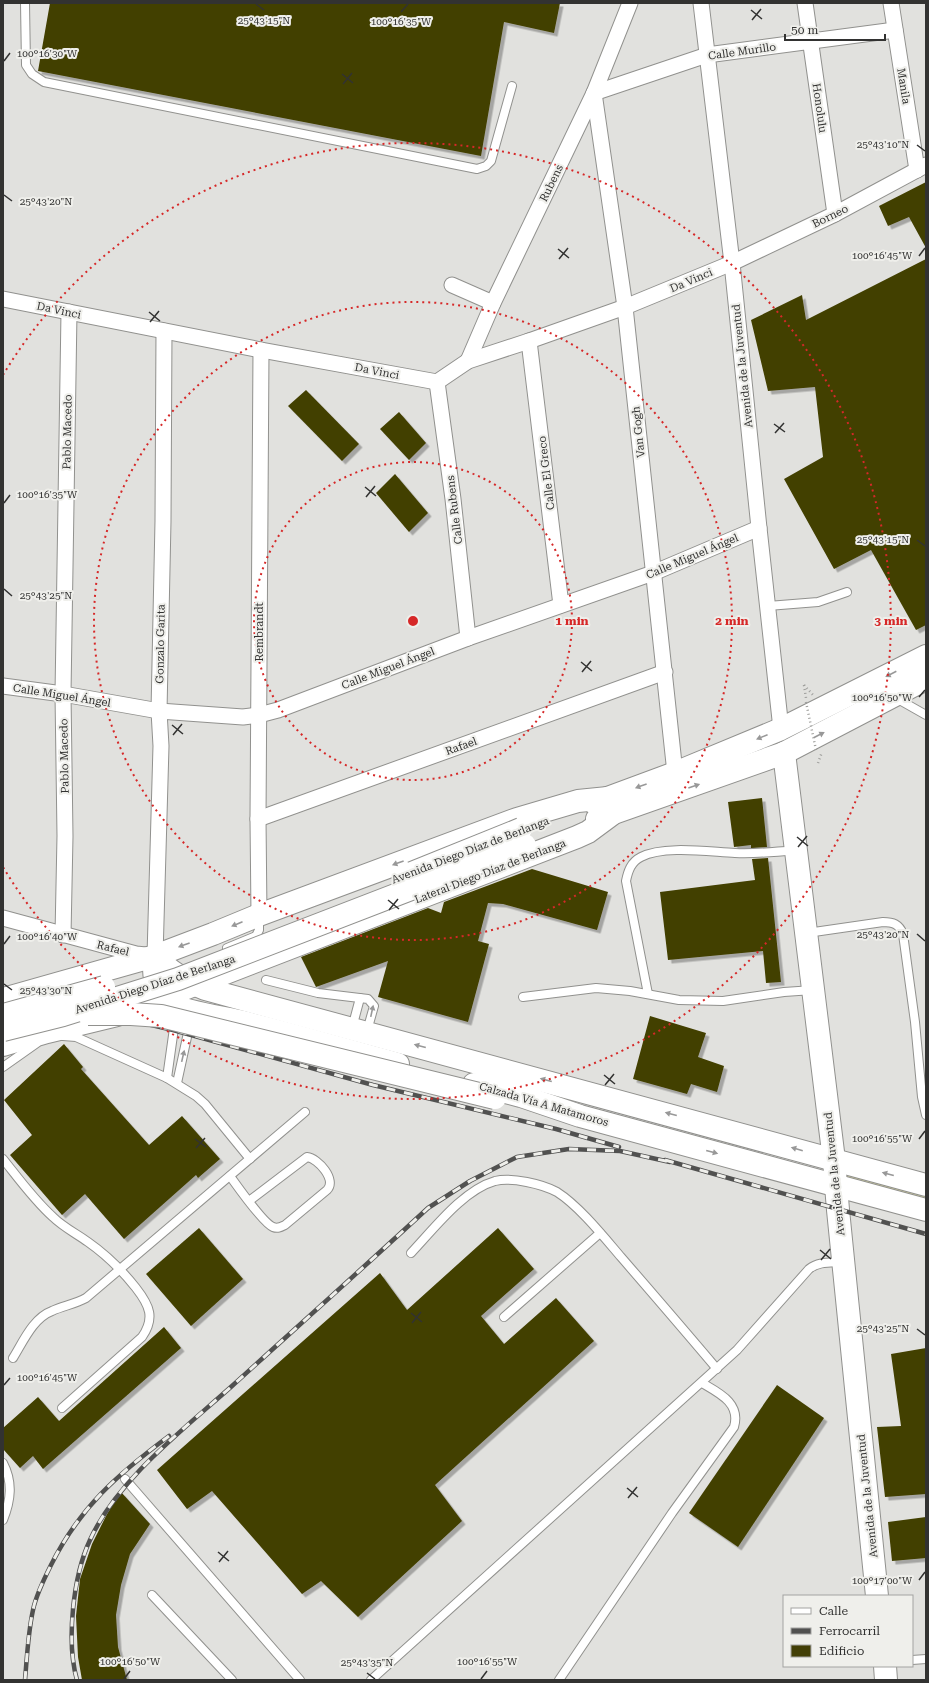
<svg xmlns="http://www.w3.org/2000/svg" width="929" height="1683" viewBox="0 0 929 1683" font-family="'Roboto Serif',serif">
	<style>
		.green { fill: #d7d69e }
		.building { fill: #423f06; filter: url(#shadow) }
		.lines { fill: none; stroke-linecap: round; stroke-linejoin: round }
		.lane-casing { stroke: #91918e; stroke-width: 10 }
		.street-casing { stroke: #91918e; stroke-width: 17 }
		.secondary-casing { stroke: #91918e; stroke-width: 24 }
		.path { stroke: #9f9f9c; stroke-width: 2.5; stroke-dasharray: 1 3; stroke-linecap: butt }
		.lane { stroke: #fff; stroke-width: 8 }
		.street { stroke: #fff; stroke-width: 15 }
		.secondary { stroke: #fff; stroke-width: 22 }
		.rail-casing { stroke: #515150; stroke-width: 4.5 }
		.rail { stroke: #efefeb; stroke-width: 3; stroke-dasharray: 9; stroke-linecap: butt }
		.secondary-bridge-casing { stroke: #91918e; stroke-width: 24; stroke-linecap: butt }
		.path-bridge { stroke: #9f9f9c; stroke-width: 2.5; stroke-dasharray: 1 3; stroke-linecap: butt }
		.secondary-bridge { stroke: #fff; stroke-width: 22 }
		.oneway { fill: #989898 }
		.ticks { fill: none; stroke: #323231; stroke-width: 1.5 }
		.ring { fill: none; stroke: #d62828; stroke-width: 2; stroke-dasharray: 2 4 }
		.labels { text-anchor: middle; stroke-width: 4; stroke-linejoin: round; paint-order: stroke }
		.street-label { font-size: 11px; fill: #323231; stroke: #efefeb }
		.ticks-label { font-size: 10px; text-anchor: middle; fill: #323231; stroke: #efefeb; stroke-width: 4; stroke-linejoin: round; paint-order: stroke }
		.centre { fill: #d62828; stroke: #efefeb; stroke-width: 2 }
		.ring-label { font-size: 12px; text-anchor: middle; font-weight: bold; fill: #d62828; stroke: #efefeb; stroke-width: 4; stroke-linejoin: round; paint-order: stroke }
	</style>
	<defs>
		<filter id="shadow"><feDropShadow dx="3.5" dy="3.5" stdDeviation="0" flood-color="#0004"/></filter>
	</defs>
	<rect width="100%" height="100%" fill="#e1e1de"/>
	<polygon class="green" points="846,1169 926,1190 926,1203 845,1181"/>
	<g class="building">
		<polygon points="50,3 560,3 554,33 504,22 481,156 38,71"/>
		<polygon points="926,182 926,248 909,217 888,226 879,206"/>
		<polygon points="926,259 926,625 916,630 871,550 834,569 784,479 823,457 815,387 768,391 751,320 802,295 806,320"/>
		<polygon points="306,390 359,444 342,461 288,406"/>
		<polygon points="399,412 426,443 409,460 380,429"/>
		<polygon points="395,474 428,513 409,532 376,493"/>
		<polygon points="762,798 767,847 751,848 751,845 734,847 728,802"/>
		<polygon points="768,858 781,982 766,983 763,951 668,960 660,892 755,880 752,859"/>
		<polygon points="532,869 608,892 597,930 503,904 488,903 478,941 489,944 468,1022 378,997 388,961 316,987 301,957 428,908 441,913 444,902"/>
		<polygon points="650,1016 706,1033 698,1057 724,1066 717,1092 691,1084 687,1094 633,1079"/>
		<polygon points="64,1044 83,1067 81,1069 149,1145 182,1116 220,1159 198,1178 196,1175 124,1239 85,1194 62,1215 10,1155 32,1135 4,1100"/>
		<polygon points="199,1228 243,1279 191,1326 146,1274"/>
		<polygon points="498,1228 534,1269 481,1316 504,1344 556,1298 594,1341 435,1485 462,1521 358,1617 321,1581 302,1594 212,1491 187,1509 157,1470 380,1273 407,1310"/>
		<polygon points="164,1327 181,1348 43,1469 33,1456 20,1468 3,1449 3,1428 38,1397 59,1421"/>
		<polygon points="926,1348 926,1494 885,1497 877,1427 901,1426 891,1354"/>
		<polygon points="777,1385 824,1418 738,1547 689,1513"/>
		<polygon points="121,1492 150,1524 130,1554 121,1585 116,1615 118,1647 127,1680 82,1680 78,1657 76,1616 80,1579 92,1544 107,1514"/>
		<polygon points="926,1517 926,1558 892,1561 888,1522"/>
	</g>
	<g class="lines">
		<defs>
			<g id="lane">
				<polyline points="25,3 26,65 32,74 44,82 477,169 486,166 491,161 512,86"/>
				<polyline points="768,606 818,602 847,592"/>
				<polyline points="896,698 926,715"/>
				<path d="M807,933L883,922C893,922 899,924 903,934L915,1022L922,1097L926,1115"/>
				<polyline points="227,948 256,936 259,930 259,916"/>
				<polyline points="266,980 318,993 368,999 374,1006 367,1031"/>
				<path d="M648,994L626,881C628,871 631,862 641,857C664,845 710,852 735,853C755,854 776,852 796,850"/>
				<polyline points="523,997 596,988 630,991 679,1000 723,1001 784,992 813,990"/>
				<polyline points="352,1028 360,998"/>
				<polyline points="63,1036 76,1037 85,1041 167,1078 196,1096 205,1104 250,1159"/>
				<polyline points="3,1067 37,1043"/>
				<polyline points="167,1078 175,1021"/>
				<polyline points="177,1083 189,1028"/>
				<path d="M3,1159C19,1179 34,1200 53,1217C63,1227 77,1234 88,1242C108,1256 121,1269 136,1288C150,1306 155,1318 142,1337L62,1408"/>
				<path d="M230,1176C238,1187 263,1223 273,1227C278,1229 281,1227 285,1225L327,1190C337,1180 318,1158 307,1157L249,1201"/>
				<path d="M411,1253C433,1230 463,1190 495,1181C512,1177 542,1184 557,1192C579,1206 603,1236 621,1257C653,1294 685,1331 717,1369"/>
				<polyline points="504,1317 600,1233"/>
				<path d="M13,1358C23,1342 33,1318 52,1311C63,1306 75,1304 86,1298L305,1112"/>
				<path d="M3,1463C13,1482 11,1500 3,1520"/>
				<polyline points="125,1479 300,1680"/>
				<polyline points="152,1595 232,1680"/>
				<polyline points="912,1660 926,1659"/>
				<path d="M371,1680L737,1350L809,1269C819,1261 831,1263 843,1262"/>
				<path d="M559,1680L672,1513L734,1427C741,1403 719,1393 702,1383"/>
			</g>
			<g id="street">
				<polyline points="701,3 732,263 759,528 781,729"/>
				<polyline points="805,3 835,214"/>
				<polyline points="891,3 917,170"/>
				<polyline points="594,93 625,307 675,773"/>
				<polyline points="594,93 707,55 895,30"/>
				<polyline points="452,285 493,303"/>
				<polyline points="3,299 261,350 437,382 468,361 529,341 625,307 732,263 835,214 926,165"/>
				<polyline points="529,341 561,605"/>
				<polyline points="468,361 493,303 594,93 630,3"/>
				<polyline points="437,382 453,499 468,638"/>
				<polyline points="3,686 63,694 159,711 243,717 259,715 278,710 468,638 653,573 759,528"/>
				<polyline points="258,819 665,672"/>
				<polyline points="259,915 258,819 261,350"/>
				<polyline points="3,918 136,954 155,956 161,746 159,711 163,521 164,331"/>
				<polyline points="63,935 65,836 63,694 69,312"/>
			</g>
			<g id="secondary">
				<polyline points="784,753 834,1160 838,1210 877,1596"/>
				<polyline points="594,803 675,773 781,729 926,656"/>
				<polyline points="597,819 784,753 926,679"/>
				<path d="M155,956C152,973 155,991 170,1003C180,1011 227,1018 243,1022C295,1035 346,1050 398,1064"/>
				<path d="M155,956C170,972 184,980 205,989L926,1185"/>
				<polyline points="3,999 155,956 213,934 259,915 517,819 578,801 608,798"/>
				<polyline points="3,1045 47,1032 117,1015 577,837 588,832 611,815"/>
				<polyline points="474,1084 521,1096 580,1116 926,1210"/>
				<polyline points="885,1666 886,1680"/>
			</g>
		</defs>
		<use href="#lane" class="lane-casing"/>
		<use href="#street" class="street-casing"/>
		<use href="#secondary" class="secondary-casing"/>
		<g class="path">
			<polyline points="804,685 813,695"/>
			<polyline points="804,685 806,698"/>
			<polyline points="818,763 822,752"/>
		</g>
		<use href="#lane" class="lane"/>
		<use href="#street" class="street"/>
		<use href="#secondary" class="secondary"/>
		<defs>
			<g id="rail">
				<polyline points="108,1015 173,1030 373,1085 556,1129 619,1147"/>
				<polyline points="665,1160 926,1234"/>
				<path d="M25,1680C27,1657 28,1633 33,1610C36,1595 44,1579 51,1565C80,1507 118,1474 169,1436"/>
				<path d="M77,1680C66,1642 73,1576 90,1540C117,1480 184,1429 232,1386C297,1327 363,1268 428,1208L470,1181L517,1157L569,1149L620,1151L670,1162"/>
			</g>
		</defs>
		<use href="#rail" class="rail-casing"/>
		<use href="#rail" class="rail"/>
		<defs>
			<g id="secondary-bridge">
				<polyline points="412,873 521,829"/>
				<polyline points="88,1014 131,1014 161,1016 495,1098"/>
				<polyline points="3,1015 104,987"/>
				<polyline points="3,1030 63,1015 178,979 525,845"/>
			</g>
		</defs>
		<use href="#secondary-bridge" class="secondary-bridge-casing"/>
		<polyline class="path-bridge" points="806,702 816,750"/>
		<use href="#secondary-bridge" class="secondary-bridge"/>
	</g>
	<defs><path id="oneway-solid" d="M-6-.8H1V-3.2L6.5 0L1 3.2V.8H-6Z"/></defs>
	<g class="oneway">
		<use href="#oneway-solid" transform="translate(891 674) rotate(153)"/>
		<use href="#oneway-solid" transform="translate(819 735) rotate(-27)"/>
		<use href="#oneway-solid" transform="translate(762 737) rotate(158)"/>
		<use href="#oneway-solid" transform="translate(641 786) rotate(160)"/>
		<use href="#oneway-solid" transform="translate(694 786) rotate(-19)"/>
		<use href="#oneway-solid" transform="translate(398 863) rotate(160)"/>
		<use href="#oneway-solid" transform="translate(237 924) rotate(157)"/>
		<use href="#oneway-solid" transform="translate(184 945) rotate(160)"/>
		<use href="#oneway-solid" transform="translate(372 1011) rotate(-78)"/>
		<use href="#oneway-solid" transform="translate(420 1046) rotate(-165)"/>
		<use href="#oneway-solid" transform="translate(183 1056) rotate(-77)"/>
		<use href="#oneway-solid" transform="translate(546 1080) rotate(-165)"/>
		<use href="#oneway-solid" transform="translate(671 1114) rotate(-165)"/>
		<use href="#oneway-solid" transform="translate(797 1149) rotate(-164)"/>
		<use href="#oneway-solid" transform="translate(712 1152) rotate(15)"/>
		<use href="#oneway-solid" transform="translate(888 1174) rotate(-165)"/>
	</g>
	<path class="ticks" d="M256,4L264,10M751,10L762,19M401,12L408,4M752,20L761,9M4,61L10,53M342,74L353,83M343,84L352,73M917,145L925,151M4,195L12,201M558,249L569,258M919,256L925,248M559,259L568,248M149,312L160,321M150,322L159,311M774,424L785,432M775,433L784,423M365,487L376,496M366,497L375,486M4,503L10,495M917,540L925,546M4,589L12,596M581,662L592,671M582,672L591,661M919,697L925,690M172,725L183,734M173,735L182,724M797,837L808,846M798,847L807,836M388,900L399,909M389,910L398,899M917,934L925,941M4,944L10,936M4,984L12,990M604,1075L615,1084M605,1085L614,1074M195,1139L206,1147M919,1139L925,1131M196,1148L205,1138M820,1250L831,1259M821,1260L830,1249M411,1313L422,1322M412,1323L421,1312M917,1329L925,1335M4,1385L10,1378M627,1488L638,1497M628,1498L637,1487M218,1552L229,1561M219,1562L228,1551M919,1580L925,1572M367,1673L375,1679M124,1679L130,1671M481,1679L487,1671"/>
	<g class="ring">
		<circle cx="413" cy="621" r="159"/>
		<circle cx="413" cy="621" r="319"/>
		<path d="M3 375A478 478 0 1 1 3 867"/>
	</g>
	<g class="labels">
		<g class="street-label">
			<text transform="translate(742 51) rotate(-8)" y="4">Calle Murillo</text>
			<text transform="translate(904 86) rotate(81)" y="4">Manila</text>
			<text transform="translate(820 108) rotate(82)" y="4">Honolulu</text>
			<text transform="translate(551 183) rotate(-64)" y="4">Rubens</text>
			<text transform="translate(830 216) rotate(-26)" y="4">Borneo</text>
			<text transform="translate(691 280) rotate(-23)" y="4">Da Vinci</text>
			<text transform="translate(59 310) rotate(12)" y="4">Da Vinci</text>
			<text transform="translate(742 366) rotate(-96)" y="4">Avenida de la Juventud</text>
			<text transform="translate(377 371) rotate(11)" y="4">Da Vinci</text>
			<text transform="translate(67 432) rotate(-89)" y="4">Pablo Macedo</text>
			<text transform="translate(638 432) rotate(-96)" y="4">Van Gogh</text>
			<text transform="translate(546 473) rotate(-97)" y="4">Calle El Greco</text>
			<text transform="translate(454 510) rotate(-97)" y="4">Calle Rubens</text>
			<text transform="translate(692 556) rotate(-23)" y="4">Calle Miguel Ángel</text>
			<text transform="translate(259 632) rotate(-90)" y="4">Rembrandt</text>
			<text transform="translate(160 644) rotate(-89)" y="4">Gonzalo Garita</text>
			<text transform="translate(388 668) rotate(-21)" y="4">Calle Miguel Ángel</text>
			<text transform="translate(62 695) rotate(9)" y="4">Calle Miguel Ángel</text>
			<text transform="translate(461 746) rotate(-20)" y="4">Rafael</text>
			<text transform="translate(64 756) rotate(-91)" y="4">Pablo Macedo</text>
			<text transform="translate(470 850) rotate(-21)" y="4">Avenida Diego Díaz de Berlanga</text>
			<text transform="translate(490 871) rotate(-21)" y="4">Lateral Diego Díaz de Berlanga</text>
			<text transform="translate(113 948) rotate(14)" y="4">Rafael</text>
			<text transform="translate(155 984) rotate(-18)" y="4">Avenida Diego Díaz de Berlanga</text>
			<text transform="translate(544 1104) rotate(16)" y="4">Calzada Vía A Matamoros</text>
			<text transform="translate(834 1174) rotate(-96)" y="4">Avenida de la Juventud</text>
			<text transform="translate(867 1496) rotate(-96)" y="4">Avenida de la Juventud</text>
		</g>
	</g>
	<g class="ticks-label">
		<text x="264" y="24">25°43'15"N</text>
		<text x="401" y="25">100°16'35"W</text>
		<text x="47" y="57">100°16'30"W</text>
		<text x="883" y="148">25°43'10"N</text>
		<text x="46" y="205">25°43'20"N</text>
		<text x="882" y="259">100°16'45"W</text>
		<text x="47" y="498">100°16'35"W</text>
		<text x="883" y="543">25°43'15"N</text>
		<text x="46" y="599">25°43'25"N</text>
		<text x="882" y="701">100°16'50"W</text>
		<text x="883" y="938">25°43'20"N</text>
		<text x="47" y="940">100°16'40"W</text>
		<text x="46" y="994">25°43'30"N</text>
		<text x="882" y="1142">100°16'55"W</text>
		<text x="883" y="1332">25°43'25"N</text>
		<text x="47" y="1381">100°16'45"W</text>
		<text x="882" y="1584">100°17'00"W</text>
		<text x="130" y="1665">100°16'50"W</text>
		<text x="487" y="1665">100°16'55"W</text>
		<text x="367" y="1666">25°43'35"N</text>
	</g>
	<circle cx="413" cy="621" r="6" class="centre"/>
	<g class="ring-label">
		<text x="572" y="625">1 min</text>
		<text x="732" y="625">2 min</text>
		<text x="891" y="625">3 min</text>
	</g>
	<rect width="929" height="1683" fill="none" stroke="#323231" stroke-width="8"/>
	<rect x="783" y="1595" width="130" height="72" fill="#efefeb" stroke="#a3a3a1"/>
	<rect x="791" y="1608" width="20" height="6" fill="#ffffff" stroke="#a3a3a1"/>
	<text x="819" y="1615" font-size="12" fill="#323231">Calle</text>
	<rect x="791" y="1628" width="20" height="6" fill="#515150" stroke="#a3a3a1"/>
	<text x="819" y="1635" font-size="12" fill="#323231">Ferrocarril</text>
	<rect x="791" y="1645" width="20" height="12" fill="#423f06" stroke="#a3a3a1"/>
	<text x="819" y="1655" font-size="12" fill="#323231">Edificio</text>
	<path d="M785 34v6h100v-6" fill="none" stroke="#323231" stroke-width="2"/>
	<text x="791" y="34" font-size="12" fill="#323231" stroke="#efefeb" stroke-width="3" paint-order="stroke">50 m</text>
</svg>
